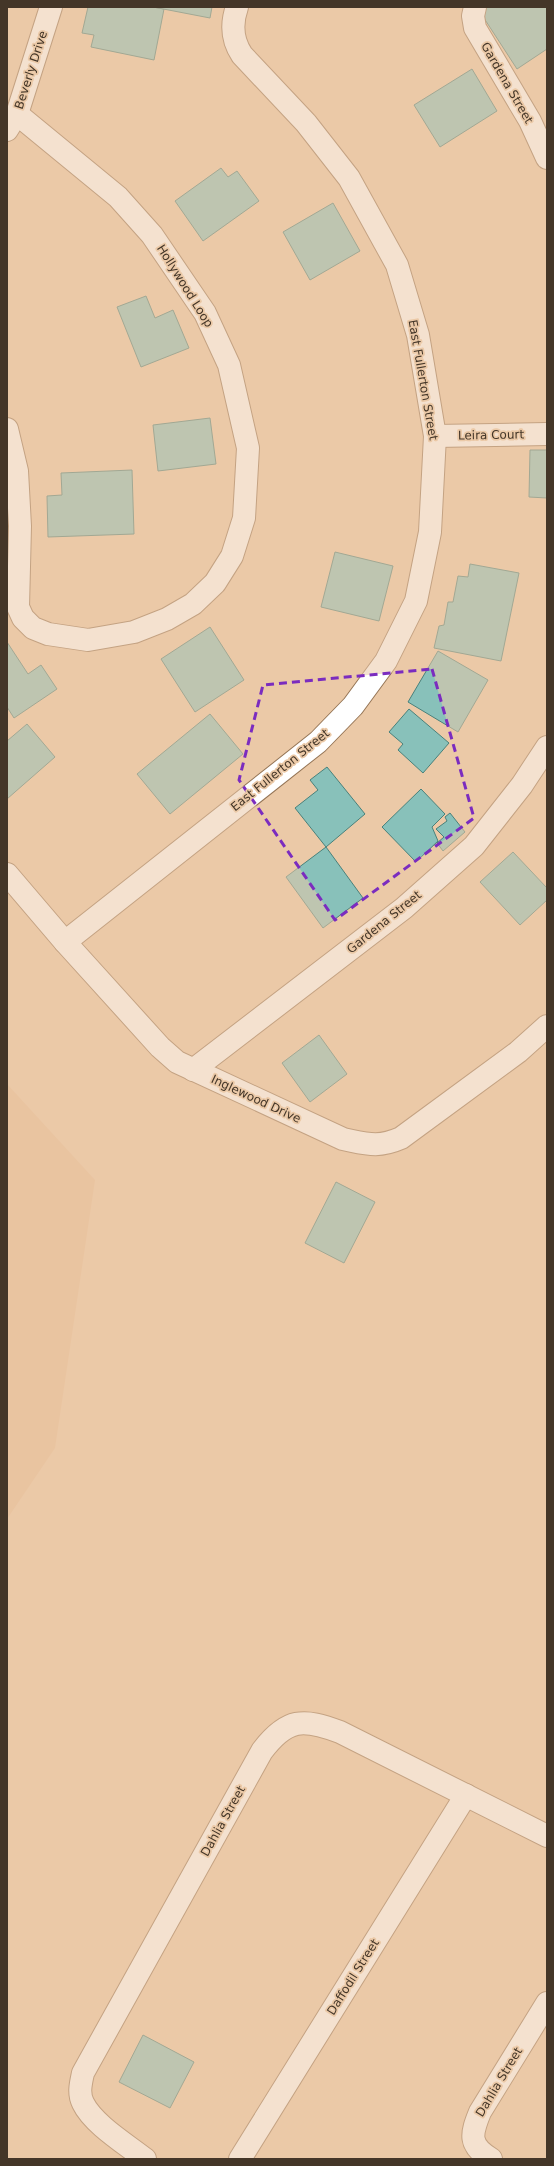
<svg xmlns="http://www.w3.org/2000/svg" width="554" height="2166" viewBox="0 0 554 2166" font-family="'DejaVu Sans',sans-serif">
	<style>
		.built { fill: #e7bf97 }
		.building { fill: #88c1ba; stroke: #49817b }
		.lines { fill: none; stroke-linecap: round; stroke-linejoin: round }
		.minor-casing { stroke: #957556; stroke-width: 24 }
		.minor { stroke: #fff; stroke-width: 22 }
		.marked { fill: none; stroke: #7b2cbf; stroke-width: 3; stroke-dasharray: 8 5; stroke-linejoin: round }
		.labels { text-anchor: middle; stroke-width: 3.5; stroke-linejoin: round; paint-order: stroke }
		.street-label { font-size: 12px; fill: #443628; stroke: #ebc9a7 }
	</style>
	<rect width="100%" height="100%" fill="#ebc9a7"/>
	<polygon class="built" points="7,1084 95,1180 55,1448 7,1519"/>
	<g class="building">
		<polygon points="88,7 153,7 164,9 154,60 91,47 94,35 82,33"/>
		<polygon points="153,7 212,7 210,18"/>
		<polygon points="487,7 547,7 547,49 517,69 480,12"/>
		<polygon points="472,69 497,111 440,147 414,105"/>
		<polygon points="221,168 228,177 237,171 259,201 203,241 175,201"/>
		<polygon points="333,203 360,251 310,280 283,232"/>
		<polygon points="146,296 155,318 173,310 189,348 141,367 117,307"/>
		<polygon points="210,418 216,464 158,471 153,425"/>
		<polygon points="530,450 547,450 547,498 529,497"/>
		<polygon points="132,470 134,534 48,537 47,496 62,495 61,473"/>
		<polygon points="335,552 393,566 379,621 321,607"/>
		<polygon points="470,564 519,573 501,661 434,648 439,626 444,625 448,602 453,602 458,576 468,577"/>
		<polygon points="210,627 244,680 195,712 161,659"/>
		<polygon points="7,642 28,674 41,665 57,689 14,718 7,707"/>
		<polygon points="438,651 488,680 458,732 408,702"/>
		<polygon points="409,709 449,743 423,773 398,750 403,744 389,732"/>
		<polygon points="210,714 243,754 170,814 137,774"/>
		<polygon points="27,724 55,757 7,799 7,741"/>
		<polygon points="327,767 365,814 326,847 295,808 318,790 310,780"/>
		<polygon points="421,789 445,814 432,827 438,841 416,862 382,827"/>
		<polygon points="450,813 465,832 443,851 437,843 444,837 436,829 447,821 445,817"/>
		<polygon points="326,847 363,898 323,928 286,877"/>
		<polygon points="513,852 547,888 547,900 520,925 480,882"/>
		<polygon points="319,1035 347,1074 310,1102 282,1063"/>
		<polygon points="336,1182 375,1202 344,1263 305,1243"/>
		<polygon points="143,2035 194,2062 170,2108 119,2082"/>
	</g>
	<g class="lines">
		<defs>
			<g id="minor">
				<polyline points="475,7 473,16 475,28 530,121 547,158"/>
				<polyline points="7,130 17,114 51,7"/>
				<polyline points="7,429 17,471 20,526 18,607 23,618 33,628 48,634 88,640 134,632 167,619 193,604 215,583 232,556 244,518 248,448 229,365 205,313 152,235 118,197 17,114"/>
				<polyline points="435,436 547,434"/>
				<path d="M7,874L65,942L160,1047L177,1062L343,1139C368,1144 378,1148 401,1138L518,1052L547,1026"/>
				<path d="M65,942L318,742L353,706L386,661L416,601L430,532L435,436L418,335L397,265L349,178L306,123L242,55C232,40 231,24 237,7"/>
				<polyline points="193,1070 404,908 474,846 522,785 547,747"/>
				<path d="M145,2159C126,2144 93,2124 83,2103C78,2093 81,2083 83,2073L262,1751C287,1718 303,1718 340,1732L547,1836"/>
				<polyline points="240,2159 466,1795"/>
				<path d="M491,2159C468,2145 471,2134 480,2112L547,2003"/>
			</g>
		</defs>
		<use href="#minor" class="minor-casing"/>
		<use href="#minor" class="minor"/>
	</g>
	<path d="M0 0H554V2166H0ZM432,669L474,818L335,920L239,780L263,685Z" fill="#ebc9a7" fill-opacity=".55" fill-rule="evenodd"/>
	<path class="marked" d="M432,669L474,818L335,920L239,780L263,685Z"/>
	<g class="labels">
		<g class="street-label">
			<text transform="translate(31 70) rotate(-72)" y="4">Beverly Drive</text>
			<text transform="translate(507 83) rotate(60)" y="4">Gardena Street</text>
			<text transform="translate(185 286) rotate(58)" y="4">Hollywood Loop</text>
			<text transform="translate(423 380) rotate(80)" y="4">East Fullerton Street</text>
			<text transform="translate(491 435) rotate(-1)" y="4">Leira Court</text>
			<text transform="translate(280 770) rotate(-39)" y="4">East Fullerton Street</text>
			<text transform="translate(384 922) rotate(-39)" y="4">Gardena Street</text>
			<text transform="translate(256 1099) rotate(25)" y="4">Inglewood Drive</text>
			<text transform="translate(223 1821) rotate(-61)" y="4">Dahlia Street</text>
			<text transform="translate(353 1977) rotate(-58)" y="4">Daffodil Street</text>
			<text transform="translate(499 2082) rotate(-59)" y="4">Dahlia Street</text>
		</g>
	</g>
	<rect width="554" height="2166" fill="none" stroke="#443628" stroke-width="16"/>
</svg>
